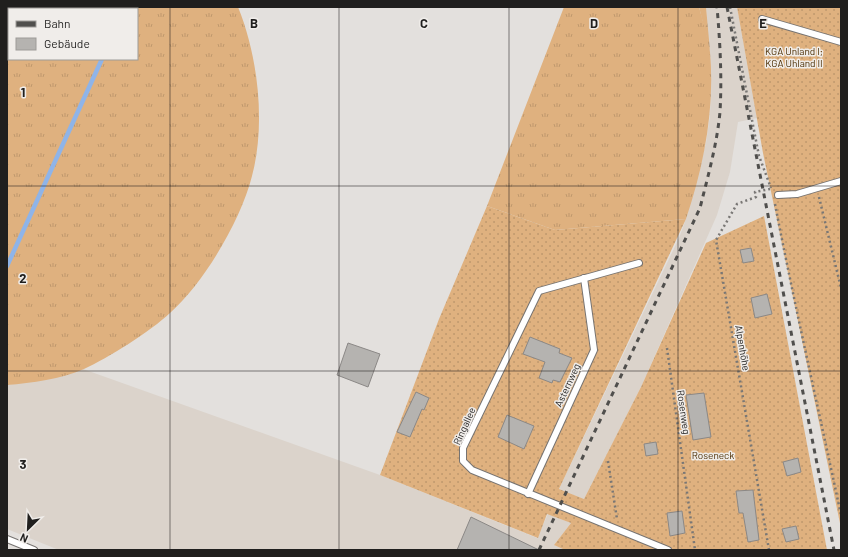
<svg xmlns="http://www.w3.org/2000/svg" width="848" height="557" viewBox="0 0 848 557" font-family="Barlow,sans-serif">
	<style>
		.built { fill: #dbd3cb }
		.grass { fill: url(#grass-tufts); fill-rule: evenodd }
		.forest { fill: url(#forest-firs) }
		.garden { fill: url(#garden-dots) }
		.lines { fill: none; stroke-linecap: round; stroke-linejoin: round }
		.stream { stroke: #8fb4e8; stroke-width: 4.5 }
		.building { fill: #b5b3b0; stroke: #8b8886 }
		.service-casing { stroke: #767371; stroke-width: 8 }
		.path { stroke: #797775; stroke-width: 2.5; stroke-dasharray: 2 3; stroke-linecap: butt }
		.service { stroke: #fff; stroke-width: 6 }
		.rail { stroke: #504f4d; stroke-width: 3; stroke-dasharray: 5 5; stroke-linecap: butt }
		.grid { fill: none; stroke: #201f1e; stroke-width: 1; stroke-opacity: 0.55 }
		.labels { text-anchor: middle; stroke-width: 3; stroke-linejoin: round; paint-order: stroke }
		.park-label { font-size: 10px; fill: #4b2d02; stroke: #f0edea }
		.street-label { font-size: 10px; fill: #201f1e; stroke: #f0edea }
		.grid-label { font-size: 13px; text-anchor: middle; font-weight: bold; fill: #201f1e; stroke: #f0edea; stroke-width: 3; stroke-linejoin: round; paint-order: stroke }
	</style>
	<defs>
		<pattern id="grass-tufts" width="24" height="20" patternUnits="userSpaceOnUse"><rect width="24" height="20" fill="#dfb17f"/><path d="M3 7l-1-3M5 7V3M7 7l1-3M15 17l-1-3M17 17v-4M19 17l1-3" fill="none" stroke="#bf986d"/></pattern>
		<pattern id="forest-firs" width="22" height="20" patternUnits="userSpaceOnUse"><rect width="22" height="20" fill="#dfb17f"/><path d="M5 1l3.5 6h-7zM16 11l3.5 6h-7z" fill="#bf986d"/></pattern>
		<pattern id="garden-dots" width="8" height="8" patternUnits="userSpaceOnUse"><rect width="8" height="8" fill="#dfb17f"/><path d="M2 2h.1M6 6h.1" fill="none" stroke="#bf986d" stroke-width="1.8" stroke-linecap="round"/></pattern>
	</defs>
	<rect width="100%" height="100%" fill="#e3e0dd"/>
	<g class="built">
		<polygon points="706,7 737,7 757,118 738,122 730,172 717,215 641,387 584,499 559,489 679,238 686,219 706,143 710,115 711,79"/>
		<polygon points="83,369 380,475 537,538 548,514 571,523 554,545 565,550 59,550 7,529 7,385 56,377"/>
	</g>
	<g class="grass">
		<path d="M7,7H238C258,56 266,124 252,176C241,220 204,283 170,313C151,331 108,358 84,369C61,379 32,383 7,385ZM9,9H137V59H9Z"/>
		<path d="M564,7H699C703,22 708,37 710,52C715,109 704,165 686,219L555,230L487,206Z"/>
	</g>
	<polygon class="forest" points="699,7 706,7 710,51"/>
	<g class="garden">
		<polygon points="737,7 841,7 841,528 763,153"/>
		<polygon points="487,206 555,230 686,219 559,489 584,499 641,387 706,243 764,216 827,550 565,550 554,545 571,523 547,514 538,538 380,475 439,319"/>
	</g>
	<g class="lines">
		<g class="stream">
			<polyline points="125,9 126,7"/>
			<polyline points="7,266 102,59"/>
		</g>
	</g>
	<g class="building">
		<polygon points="751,248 754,261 743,263 740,250"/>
		<polygon points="767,294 772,314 755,318 751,298"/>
		<polygon points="530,337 560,349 559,353 572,358 560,382 553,380 552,383 539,378 545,362 523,354"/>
		<polygon points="348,343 380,354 368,387 337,375"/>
		<polygon points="416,392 429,398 424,410 422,409 410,437 397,432"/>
		<polygon points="704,393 711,437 693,440 686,395"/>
		<polygon points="507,415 534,426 524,449 498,437"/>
		<polygon points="656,442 658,454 646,456 644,444"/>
		<polygon points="798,458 801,472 787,476 783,462"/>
		<polygon points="753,490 759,540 748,542 743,513 739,513 736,491"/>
		<polygon points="682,511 685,533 670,536 667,513"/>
		<polygon points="471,517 539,550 457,550"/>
		<polygon points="796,526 799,539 786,542 782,529"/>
	</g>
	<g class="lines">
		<defs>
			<g id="service">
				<polyline points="762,19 841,42"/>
				<polyline points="778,195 797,194 841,181"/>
				<polyline points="639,263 539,291 463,448 463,461 472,470 668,550"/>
				<polyline points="528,494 594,350 584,278"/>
				<polyline points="7,539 34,550"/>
			</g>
		</defs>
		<use href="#service" class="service-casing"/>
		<g class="path">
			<polyline points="730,7 759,156 771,188"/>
			<polyline points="819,197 841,288"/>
			<path d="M775,204C795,308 819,411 841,515"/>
			<polyline points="667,348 695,550"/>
			<polyline points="608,461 617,519"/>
			<polyline points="769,550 716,240 737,204 756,197 755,192 770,189"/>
		</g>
		<use href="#service" class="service"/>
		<g class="rail">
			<polyline points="727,7 834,550"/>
			<path d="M539,550L700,208C708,176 717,144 720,112C722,77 720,41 717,7"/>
		</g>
	</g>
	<path class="grid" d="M170,7V550M339,7V550M509,7V550M678,7V550M7,186H841M7,371H841"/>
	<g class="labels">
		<g class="park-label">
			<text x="794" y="55">KGA Unland I;<tspan x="794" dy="12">KGA Uhland II</tspan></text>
			<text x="713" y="459">Roseneck</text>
		</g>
		<g class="street-label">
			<text transform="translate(743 348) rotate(80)" y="4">Alpenhöhe</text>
			<text transform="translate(567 385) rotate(-65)" y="4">Asternweg</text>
			<text transform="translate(684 412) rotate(82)" y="4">Rosenweg</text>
			<text transform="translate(464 426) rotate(-66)" y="4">Ringallee</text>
		</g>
	</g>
	<g class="grid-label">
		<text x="254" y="28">B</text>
		<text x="424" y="28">C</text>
		<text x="594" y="28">D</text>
		<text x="763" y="28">E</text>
		<text x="23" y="97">1</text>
		<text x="23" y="283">2</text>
		<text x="23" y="469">3</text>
	</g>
	<rect width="848" height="557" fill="none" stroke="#201f1e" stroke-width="16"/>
	<rect x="8" y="8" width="130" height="52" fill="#f0edea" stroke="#9d9b98"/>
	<rect x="16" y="21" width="20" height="6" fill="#504f4d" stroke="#9d9b98"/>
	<text x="44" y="28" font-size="12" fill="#201f1e">Bahn</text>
	<rect x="16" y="38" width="20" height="12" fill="#b5b3b0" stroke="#9d9b98"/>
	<text x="44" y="48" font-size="12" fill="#201f1e">Gebäude</text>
	<g transform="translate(28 529) rotate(204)" stroke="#f0edea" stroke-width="3" paint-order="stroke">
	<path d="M0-3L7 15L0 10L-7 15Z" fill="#201f1e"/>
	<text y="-6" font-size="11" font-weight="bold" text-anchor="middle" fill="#201f1e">N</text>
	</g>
</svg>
